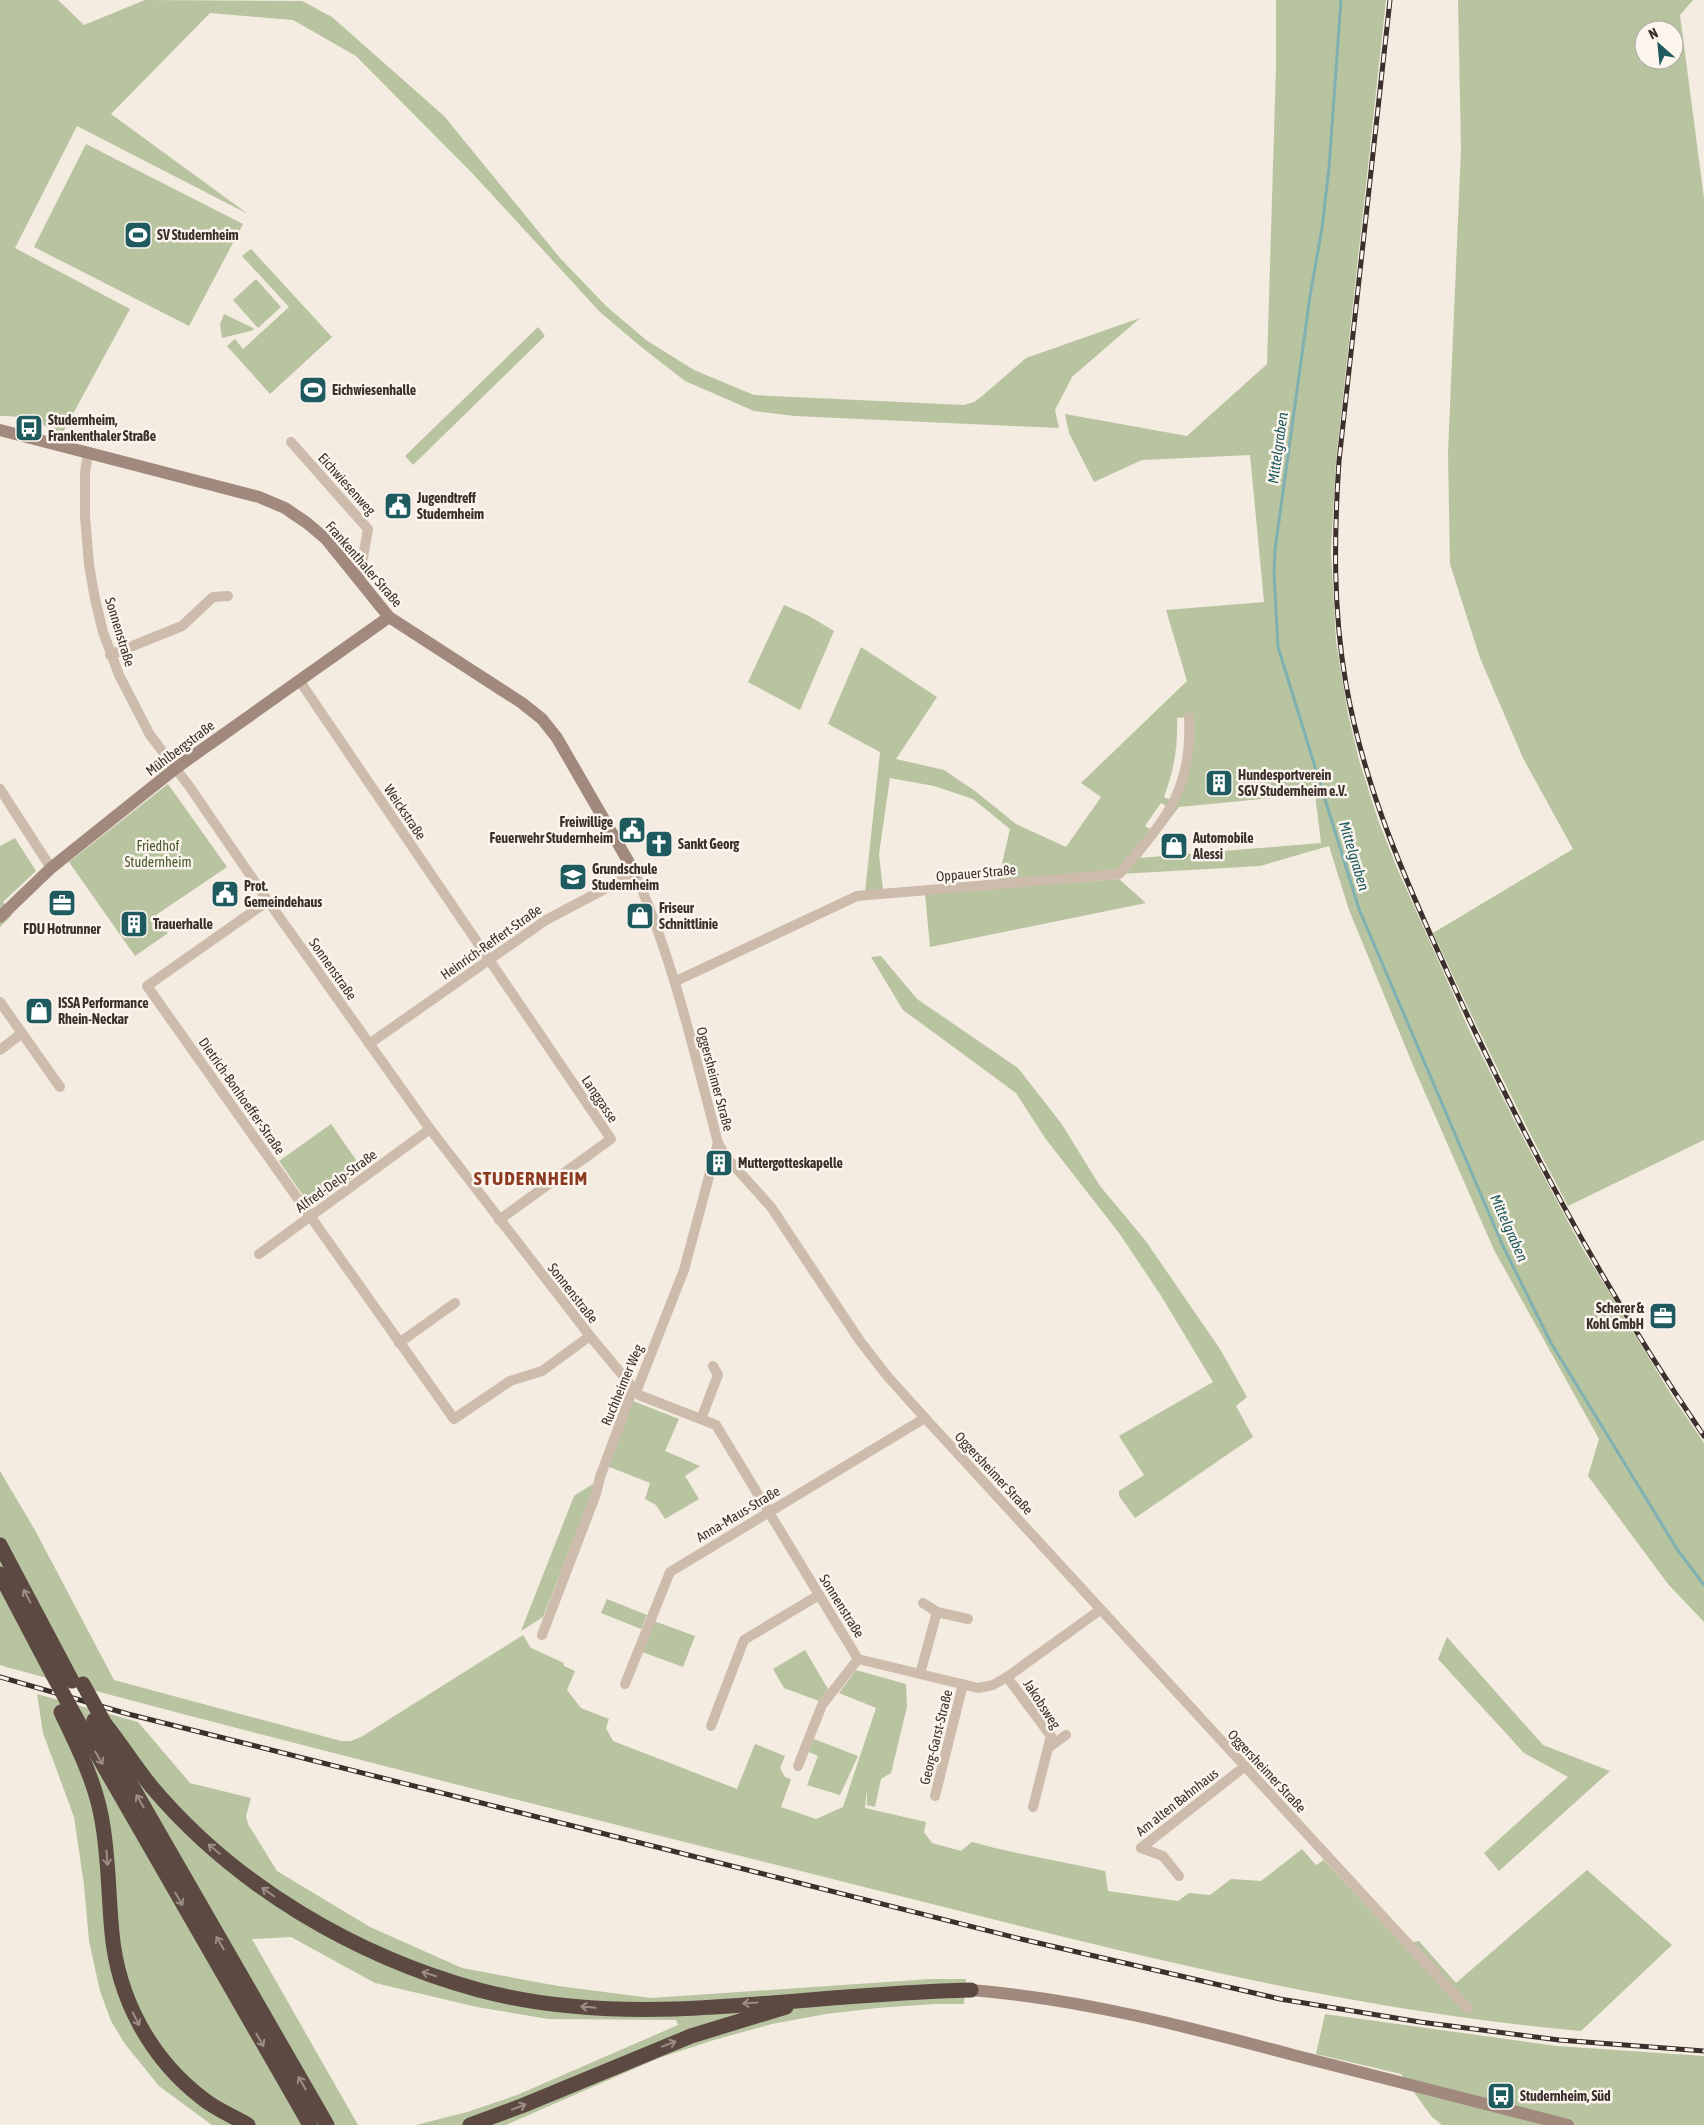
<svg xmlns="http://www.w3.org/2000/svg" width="1704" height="2125" viewBox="0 0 1704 2125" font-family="'Asap Condensed',sans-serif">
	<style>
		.green { fill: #b8c4a0; fill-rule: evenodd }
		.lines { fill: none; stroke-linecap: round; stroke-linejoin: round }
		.stream { stroke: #7fb0b2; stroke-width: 3 }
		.street { stroke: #cdbbac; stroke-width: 10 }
		.secondary { stroke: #a18a7d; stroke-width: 12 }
		.highway { stroke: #5c4a42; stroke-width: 15 }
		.rail-casing { stroke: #3b302b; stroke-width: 5 }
		.rail { stroke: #fbf5ee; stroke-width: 3; stroke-dasharray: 9; stroke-linecap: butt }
		.highway-bridge { stroke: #5c4a42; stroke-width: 15 }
		.oneway { stroke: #9c8e87 }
		.labels { text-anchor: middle; stroke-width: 5; stroke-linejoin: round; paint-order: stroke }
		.poi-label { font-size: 14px; font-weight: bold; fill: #3b302b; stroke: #fbf5ee; text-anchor: start }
		.street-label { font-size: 14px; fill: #3b302b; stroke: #fbf5ee }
		.park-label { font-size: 14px; fill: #4a5a2e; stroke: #fbf5ee }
		.water-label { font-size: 15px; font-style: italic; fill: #1f5a5e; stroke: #fbf5ee }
		.district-label { font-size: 19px; font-weight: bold; letter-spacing: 1px; fill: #8c3b22; stroke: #fbf5ee }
	</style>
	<rect width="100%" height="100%" fill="#f4ebe1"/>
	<g class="green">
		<path d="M0,0H58L84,25L145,0L302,1L332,17L444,116L560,258L606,306L646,340L694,370L754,395L964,405L974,402L981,397L1026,358L1140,318L1072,377L1055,410L1059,428L795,416L754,411L685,381L640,346L600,312L473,174L356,56L293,20L210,13L111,114L248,214L77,126L15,248L130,309L62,434C42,423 23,415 0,416Z"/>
		<path d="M1276,0H1386L1336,461L1331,551L1336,641L1348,714L1359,760L1378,820L1397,868L1470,1032L1520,1132L1581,1246L1672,1396L1704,1443V1622L1668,1584L1588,1476L1599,1439L1494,1250L1415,1070L1349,910L1329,846L1260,866L998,881L1010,829L973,799L934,786L890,778L879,854L883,890L865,892L880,752L828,724L861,647L937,697L896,759L944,770L975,791L1016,824L1066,847L1101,797L1081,783L1187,681L1166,610L1264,602L1250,455L1142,460L1094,482L1069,433L1065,414L1187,436L1267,364L1276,67ZM1189,717L1185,776L1175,802L1164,797C1174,770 1178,747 1177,718ZM1315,794L1321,843L1140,858L1179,807ZM1161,803L1171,809L1155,832L1145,826Z"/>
		<path d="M1458,0H1693L1680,15L1704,198V1140L1568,1206C1520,1116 1476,1026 1433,933L1573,849L1523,758L1480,658L1450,564L1448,453L1461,149ZM1644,30H1674V60H1644Z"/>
		<polygon points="86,144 243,224 189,326 34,247"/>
		<polygon points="251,249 332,337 270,394 227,346 235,339 243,349 289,307 242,256"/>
		<polygon points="256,279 281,307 258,328 233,300"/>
		<polygon points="224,314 253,328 254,330 222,338 220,324"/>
		<polygon points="538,327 545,336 413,465 405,456"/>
		<polygon points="784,605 809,616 834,631 800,710 748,682"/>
		<polygon points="168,784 227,867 156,915 168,933 135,956 69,862"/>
		<polygon points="15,838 36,871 3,902 12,915 0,927 0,846"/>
		<polygon points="1119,879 1146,903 930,947 925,894"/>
		<polygon points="881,956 917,999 1018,1068 1061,1123 1100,1186 1145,1240 1220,1349 1247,1397 1236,1406 1253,1437 1135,1518 1119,1496 1119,1491 1144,1475 1119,1436 1213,1382 1160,1294 1119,1233 1045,1138 1016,1093 903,1010 871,957"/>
		<polygon points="331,1124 363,1170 322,1199 312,1202 304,1197 279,1161"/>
		<polygon points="633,1401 679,1419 665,1451 700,1466 685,1476 699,1499 665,1519 656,1505 645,1499 650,1483 607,1466"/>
		<path d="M0,1471L36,1532L114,1680L341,1741H351L361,1737L523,1635L531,1648L564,1663V1666L575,1671L567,1690L581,1708L609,1719L606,1728L613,1741L737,1789L755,1744L785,1756L780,1768L785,1777L791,1779L781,1807L816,1819L843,1807L876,1708L839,1693L856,1670L906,1684L907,1707L891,1773L881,1779L875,1807L867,1805V1789L865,1808L926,1822L924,1832L932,1843L961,1851L972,1842C1015,1854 1060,1861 1105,1871L1108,1891L1178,1901L1189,1893L1210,1895L1231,1879L1261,1881L1302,1849L1316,1865L1324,1860L1402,1944L1419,1941L1456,1983L1587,1870L1672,1945L1581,2031C1338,2010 1101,1946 864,1887C578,1815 291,1744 6,1667L0,1665Z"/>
		<polygon points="596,1482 543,1617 521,1631 574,1496"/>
		<polygon points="607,1599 647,1615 641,1629 601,1613"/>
		<polygon points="654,1621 695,1636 683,1667 642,1652"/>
		<polygon points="1447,1637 1543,1745 1610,1771 1499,1871 1484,1853 1568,1777 1524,1753 1438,1659"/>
		<polygon points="805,1650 828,1689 819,1701 784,1688 773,1669"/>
		<polygon points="37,1694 138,1722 190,1783 251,1798 246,1816 248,1824 277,1871 370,1927 462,1968 558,1986 651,1998 931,1979 966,1979 964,2004 934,2004 877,2008 826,2014 772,2024 714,2040 659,2058 506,2125 416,2125 467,2112 517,2095 678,2025 676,2020 548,2019 477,2007 375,1983 291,1937 252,1939 358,2125 212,2125 159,2086 125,2044 111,2021 100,1991 89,1941 84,1885 74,1817 43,1733"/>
		<polygon points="814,1739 858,1756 840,1795 807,1785 818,1756 809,1752"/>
		<polygon points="1325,2014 1557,2046 1704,2056 1704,2125 1442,2125 1431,2116 1401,2074 1316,2054"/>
	</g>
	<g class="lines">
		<polyline class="stream" points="1341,0 1329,168 1322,228 1310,296 1275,550 1274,574 1278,647 1359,909 1502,1244 1551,1343 1677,1549 1704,1585"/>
		<g class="street">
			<polyline points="291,442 368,529 359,580"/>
			<polyline points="88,452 85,473 85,516 89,565 95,599 103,632 119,675 150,735 189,786 268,901 430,1129 590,1336 639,1395 716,1425 858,1659 978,1688 993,1685 1007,1677 1100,1610"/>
			<polyline points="110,655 182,626 213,597 228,596"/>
			<polyline points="299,680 611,1139 499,1220"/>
			<polyline points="0,789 51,868"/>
			<polyline points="268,901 147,986 454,1419 510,1381 542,1371 590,1336"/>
			<path d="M676,981L857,896L1119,874C1164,821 1193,792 1189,717"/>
			<polyline points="0,1002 60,1087"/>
			<path d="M369,1044L546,920L635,873C673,960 694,1051 718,1143L727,1158L771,1207L860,1341L888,1377L925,1418L1467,2008"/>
			<polyline points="0,1050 22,1033"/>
			<polyline points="259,1254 430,1129"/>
			<polyline points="399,1343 455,1303"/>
			<polyline points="701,1419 718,1375 713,1366"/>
			<polyline points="923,1603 937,1612"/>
			<polyline points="542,1635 596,1494 600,1477 631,1394 638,1387 684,1270 718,1143"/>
			<polyline points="920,1674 937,1612 968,1619"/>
			<polyline points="1007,1677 1051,1736 1033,1807"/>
			<polyline points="625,1684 670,1572 925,1418"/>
			<polyline points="711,1726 744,1640 819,1595"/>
			<polyline points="1048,1748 1066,1735"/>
			<polyline points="798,1766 822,1705 858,1659"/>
			<polyline points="935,1796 963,1684"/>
			<polyline points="1141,1848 1244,1767"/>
			<polyline points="1141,1848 1163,1856 1179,1876"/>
		</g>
		<g class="secondary">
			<polyline points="0,430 259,497 285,508 307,523 326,539 389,617 522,703 542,719 557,738 635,873"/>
			<polyline points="0,917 51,868 176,768 389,617"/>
			<path d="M971,1990C1082,1999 1189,2027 1297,2056C1387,2079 1478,2102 1568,2125"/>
		</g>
		<g class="highway">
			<polyline points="0,1545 72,1681"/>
			<polyline points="0,1574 53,1675"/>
			<path d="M61,1712C77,1746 94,1779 101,1815C109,1854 108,1893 112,1933C118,1998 150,2058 202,2098C215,2109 233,2116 248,2125"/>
			<polyline points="75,1716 310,2125"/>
			<polyline points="94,1720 327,2125"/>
			<path d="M105,1724C121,1744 135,1766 151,1786C235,1886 355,1956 479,1990C542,2007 612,2011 676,2009C775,2005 872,1992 971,1990"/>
			<polyline points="470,2125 524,2105 691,2036 786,2007"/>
		</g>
		<defs>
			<g id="rail">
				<path d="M1390,0L1339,461C1334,536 1333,610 1346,684C1364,788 1407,884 1451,980C1523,1138 1606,1293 1704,1436"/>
				<polyline points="0,1677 128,1714 617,1837 1021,1939 1280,1999 1420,2022 1559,2040 1704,2051"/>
			</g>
		</defs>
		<use href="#rail" class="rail-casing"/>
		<use href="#rail" class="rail"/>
		<g class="highway-bridge">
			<polyline points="53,1675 75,1716"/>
			<polyline points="83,1684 105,1724"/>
		</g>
	</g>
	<defs><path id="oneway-shaft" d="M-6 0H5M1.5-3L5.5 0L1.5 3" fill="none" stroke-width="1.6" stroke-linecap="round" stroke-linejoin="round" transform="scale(1.25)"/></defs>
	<g class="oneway">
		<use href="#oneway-shaft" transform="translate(27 1596) rotate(-118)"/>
		<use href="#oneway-shaft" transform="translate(99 1758) rotate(60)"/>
		<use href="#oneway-shaft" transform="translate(140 1801) rotate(-120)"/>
		<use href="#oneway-shaft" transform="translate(214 1849) rotate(-140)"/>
		<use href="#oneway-shaft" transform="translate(107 1858) rotate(86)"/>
		<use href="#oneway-shaft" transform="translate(268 1892) rotate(-145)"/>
		<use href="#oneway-shaft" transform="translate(179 1899) rotate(60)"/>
		<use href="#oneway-shaft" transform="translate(220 1943) rotate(-120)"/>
		<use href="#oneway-shaft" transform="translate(429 1974) rotate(-162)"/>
		<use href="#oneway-shaft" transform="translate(750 2003) rotate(176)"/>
		<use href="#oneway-shaft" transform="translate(588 2007) rotate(-174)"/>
		<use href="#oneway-shaft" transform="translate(136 2019) rotate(63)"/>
		<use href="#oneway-shaft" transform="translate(260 2040) rotate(60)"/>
		<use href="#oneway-shaft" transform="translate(669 2044) rotate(-21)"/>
		<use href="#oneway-shaft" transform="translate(302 2083) rotate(-120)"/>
		<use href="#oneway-shaft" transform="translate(519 2107) rotate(-21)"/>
	</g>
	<defs>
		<symbol id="stadium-square" viewBox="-11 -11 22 22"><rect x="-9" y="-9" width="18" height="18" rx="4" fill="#1f5a5e" stroke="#fbf5ee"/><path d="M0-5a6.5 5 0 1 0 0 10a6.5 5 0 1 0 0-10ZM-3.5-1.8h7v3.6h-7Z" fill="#fff"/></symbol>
		<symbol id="bus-square" viewBox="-11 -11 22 22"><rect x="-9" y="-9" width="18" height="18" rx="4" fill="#1f5a5e" stroke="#fbf5ee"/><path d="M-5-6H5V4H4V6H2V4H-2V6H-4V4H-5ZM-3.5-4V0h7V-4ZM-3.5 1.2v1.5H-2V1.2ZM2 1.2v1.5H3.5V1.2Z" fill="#fff"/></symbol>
		<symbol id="civic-square" viewBox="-11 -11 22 22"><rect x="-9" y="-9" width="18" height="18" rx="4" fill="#1f5a5e" stroke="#fbf5ee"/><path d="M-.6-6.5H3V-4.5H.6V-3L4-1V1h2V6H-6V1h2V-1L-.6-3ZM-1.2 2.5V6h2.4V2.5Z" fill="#fff"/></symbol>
		<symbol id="building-square" viewBox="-11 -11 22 22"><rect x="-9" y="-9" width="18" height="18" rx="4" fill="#1f5a5e" stroke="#fbf5ee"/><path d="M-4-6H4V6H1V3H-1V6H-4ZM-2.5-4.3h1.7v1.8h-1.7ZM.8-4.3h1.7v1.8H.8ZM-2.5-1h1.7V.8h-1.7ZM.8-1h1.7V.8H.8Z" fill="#fff"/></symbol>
		<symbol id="church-square" viewBox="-11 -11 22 22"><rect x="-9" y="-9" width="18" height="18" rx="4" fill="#1f5a5e" stroke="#fbf5ee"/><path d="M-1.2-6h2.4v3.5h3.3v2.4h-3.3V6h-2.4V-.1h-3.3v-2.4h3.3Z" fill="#fff"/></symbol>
		<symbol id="shop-square" viewBox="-11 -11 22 22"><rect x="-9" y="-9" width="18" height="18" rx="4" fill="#1f5a5e" stroke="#fbf5ee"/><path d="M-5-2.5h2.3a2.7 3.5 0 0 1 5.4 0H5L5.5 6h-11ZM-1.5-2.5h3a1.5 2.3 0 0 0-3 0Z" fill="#fff"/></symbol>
		<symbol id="school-square" viewBox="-11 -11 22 22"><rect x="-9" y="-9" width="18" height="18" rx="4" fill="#1f5a5e" stroke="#fbf5ee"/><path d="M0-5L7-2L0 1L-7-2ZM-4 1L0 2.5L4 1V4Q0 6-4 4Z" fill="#fff"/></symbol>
		<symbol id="office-square" viewBox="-11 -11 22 22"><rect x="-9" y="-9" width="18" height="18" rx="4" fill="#1f5a5e" stroke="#fbf5ee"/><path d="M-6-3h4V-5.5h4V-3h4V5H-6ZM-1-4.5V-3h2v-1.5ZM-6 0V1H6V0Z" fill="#fff"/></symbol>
	</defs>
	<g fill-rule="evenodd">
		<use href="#stadium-square" x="122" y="219" width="32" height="32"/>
		<use href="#stadium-square" x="297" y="374" width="32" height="32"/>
		<use href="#bus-square" x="13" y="412" width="32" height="32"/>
		<use href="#civic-square" x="382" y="490" width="32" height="32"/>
		<use href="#building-square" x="1203" y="767" width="32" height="32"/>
		<use href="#civic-square" x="616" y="814" width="32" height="32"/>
		<use href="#church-square" x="643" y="828" width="32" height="32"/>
		<use href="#shop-square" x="1158" y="830" width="32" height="32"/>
		<use href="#school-square" x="557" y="861" width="32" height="32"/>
		<use href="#civic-square" x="209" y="878" width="32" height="32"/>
		<use href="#office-square" x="46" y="887" width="32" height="32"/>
		<use href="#shop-square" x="624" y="900" width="32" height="32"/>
		<use href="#building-square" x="118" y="908" width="32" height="32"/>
		<use href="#shop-square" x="23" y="995" width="32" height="32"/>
		<use href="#building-square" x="703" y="1147" width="32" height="32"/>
		<use href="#office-square" x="1647" y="1300" width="32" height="32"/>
		<use href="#bus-square" x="1485" y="2080" width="32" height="32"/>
	</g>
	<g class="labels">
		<g class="poi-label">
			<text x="157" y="240">SV Studernheim</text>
			<text x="332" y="395">Eichwiesenhalle</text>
			<text x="48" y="425">Studernheim,<tspan x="48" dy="16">Frankenthaler Straße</tspan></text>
			<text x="417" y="503">Jugendtreff<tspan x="417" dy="16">Studernheim</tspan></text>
			<text x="1238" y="780">Hundesportverein<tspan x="1238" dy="16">SGV Studernheim e.V.</tspan></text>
			<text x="613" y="827" text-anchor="end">Freiwillige<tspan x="613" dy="16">Feuerwehr Studernheim</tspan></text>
			<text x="1193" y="843">Automobile<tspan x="1193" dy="16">Alessi</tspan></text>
			<text x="678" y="849">Sankt Georg</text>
			<text x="592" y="874">Grundschule<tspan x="592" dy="16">Studernheim</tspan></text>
			<text x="244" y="891">Prot.<tspan x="244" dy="16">Gemeindehaus</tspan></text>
			<text x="659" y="913">Friseur<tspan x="659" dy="16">Schnittlinie</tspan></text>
			<text x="153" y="929">Trauerhalle</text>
			<text x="62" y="934" text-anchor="middle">FDU Hotrunner</text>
			<text x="58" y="1008">ISSA Performance<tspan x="58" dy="16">Rhein-Neckar</tspan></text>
			<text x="738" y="1168">Muttergotteskapelle</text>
			<text x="1644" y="1313" text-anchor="end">Scherer &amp;<tspan x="1644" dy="16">Kohl GmbH</tspan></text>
			<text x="1520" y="2101">Studernheim, Süd</text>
		</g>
		<g class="street-label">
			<text transform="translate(347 484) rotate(48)" y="5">Eichwiesenweg</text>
			<text transform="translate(364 564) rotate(49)" y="5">Frankenthaler Straße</text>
			<text transform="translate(120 632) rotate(73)" y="5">Sonnenstraße</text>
			<text transform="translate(180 748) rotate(-37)" y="5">Mühlbergstraße</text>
			<text transform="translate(405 812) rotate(56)" y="5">Weickstraße</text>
			<text transform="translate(976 873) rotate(-5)" y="5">Oppauer Straße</text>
			<text transform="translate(491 942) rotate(-35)" y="5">Heinrich-Reffert-Straße</text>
			<text transform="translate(333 969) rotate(55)" y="5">Sonnenstraße</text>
			<text transform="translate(715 1079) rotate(75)" y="5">Oggersheimer Straße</text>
			<text transform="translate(242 1096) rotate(55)" y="5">Dietrich-Bonhoeffer-Straße</text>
			<text transform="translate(600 1099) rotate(56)" y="5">Langgasse</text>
			<text transform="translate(336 1181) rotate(-36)" y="5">Alfred-Delp-Straße</text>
			<text transform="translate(573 1293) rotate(52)" y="5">Sonnenstraße</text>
			<text transform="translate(622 1385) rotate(-67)" y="5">Ruchheimer Weg</text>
			<text transform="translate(994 1473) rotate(47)" y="5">Oggersheimer Straße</text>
			<text transform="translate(738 1514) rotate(-31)" y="5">Anna-Maus-Straße</text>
			<text transform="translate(842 1606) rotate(58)" y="5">Sonnenstraße</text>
			<text transform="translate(1042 1704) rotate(57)" y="5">Jakobsweg</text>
			<text transform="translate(936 1737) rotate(-76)" y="5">Georg-Garst-Straße</text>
			<text transform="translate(1267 1771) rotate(47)" y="5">Oggersheimer Straße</text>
			<text transform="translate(1177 1802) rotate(-38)" y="5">Am alten Bahnhaus</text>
		</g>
		<g class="park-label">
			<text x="158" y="851">Friedhof<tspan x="158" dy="16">Studernheim</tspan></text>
		</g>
		<g class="water-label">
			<text transform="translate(1278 448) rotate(-82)" y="5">Mittelgraben</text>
			<text transform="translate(1354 856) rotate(73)" y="5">Mittelgraben</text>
			<text transform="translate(1509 1228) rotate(66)" y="5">Mittelgraben</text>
		</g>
		<g class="district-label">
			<text x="531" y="1185">STUDERNHEIM</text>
		</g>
	</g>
	<g transform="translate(1659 45) rotate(333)"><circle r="24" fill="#fbf5ee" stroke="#aea6a0"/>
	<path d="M0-4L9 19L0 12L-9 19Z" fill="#1f5a5e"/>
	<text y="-8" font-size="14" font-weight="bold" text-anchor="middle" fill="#3b302b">N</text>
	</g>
</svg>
